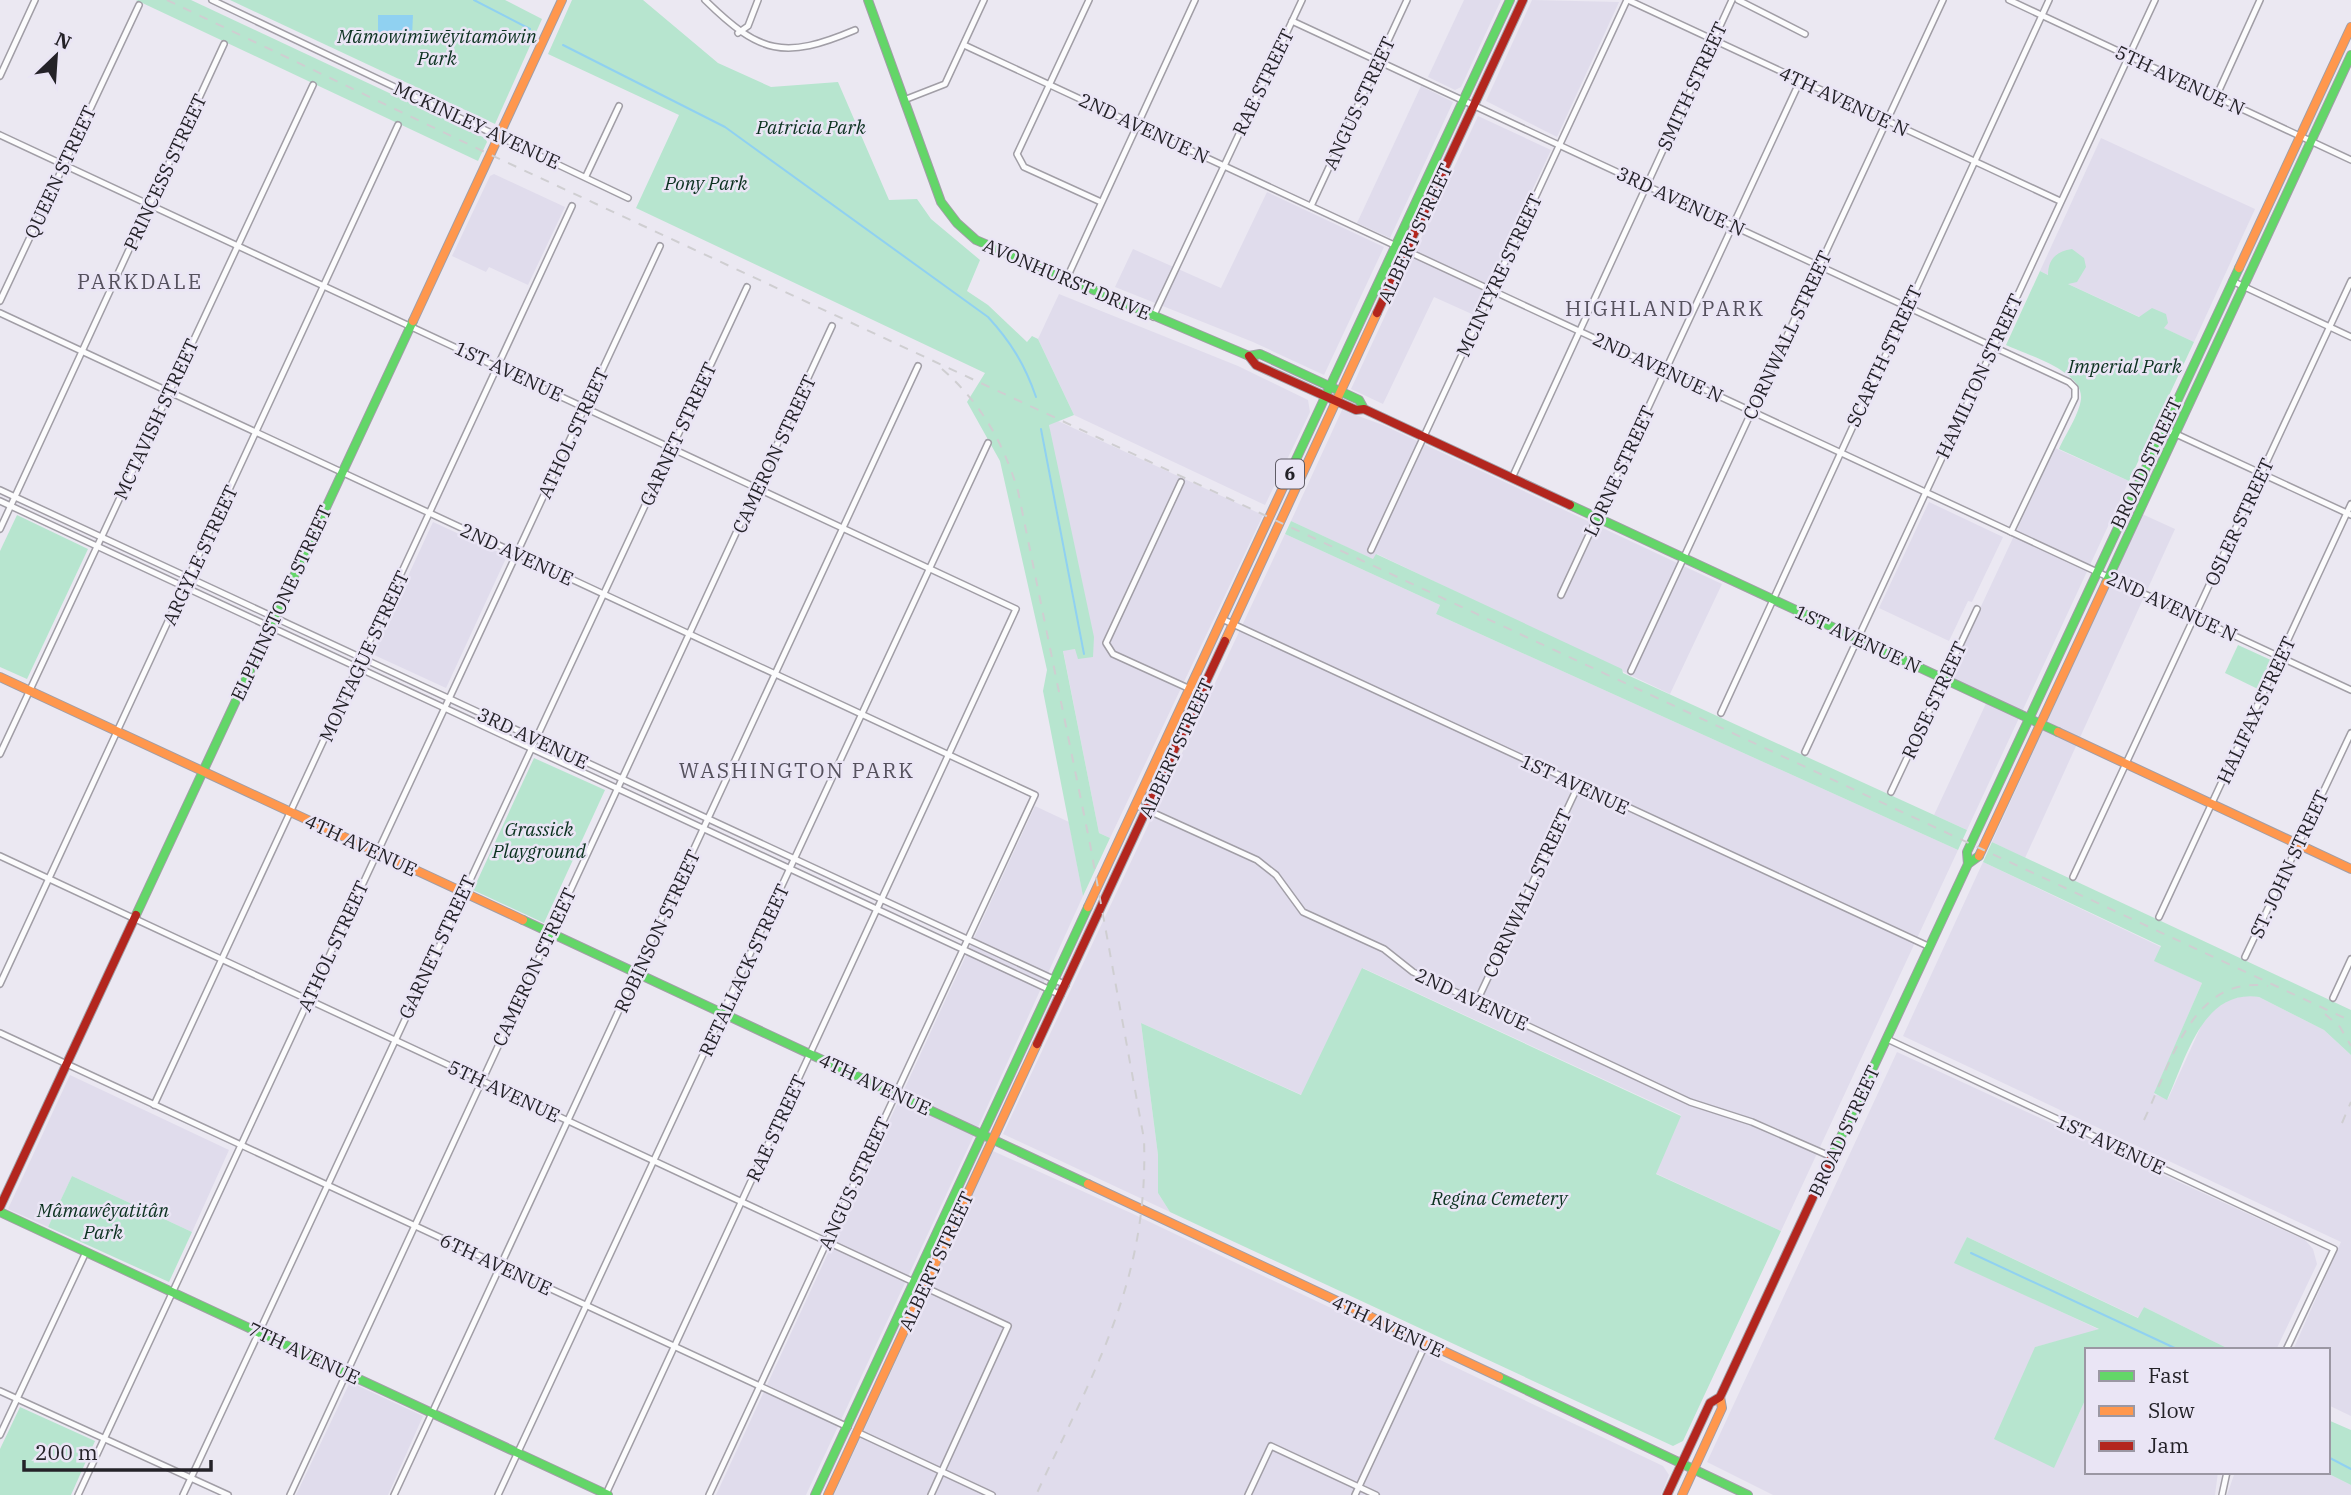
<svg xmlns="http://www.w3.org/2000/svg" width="2351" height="1495" viewBox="0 0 2351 1495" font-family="'IBM Plex Serif',serif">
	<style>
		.built { fill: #e0dcec }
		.green { fill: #b7e5cf }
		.water { fill: #90d1f1 }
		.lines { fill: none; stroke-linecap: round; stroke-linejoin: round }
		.stream { stroke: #90d1f1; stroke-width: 2 }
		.street-casing { stroke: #a19ea6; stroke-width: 8 }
		.fast-casing { stroke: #a19ea6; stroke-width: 10 }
		.slow-casing { stroke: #a19ea6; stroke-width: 10 }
		.jam-casing { stroke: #a19ea6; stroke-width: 10 }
		.street { stroke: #fcfcfd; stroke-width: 5 }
		.fast { stroke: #63d668; stroke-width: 8 }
		.slow { stroke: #ff974d; stroke-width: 8 }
		.jam { stroke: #b3261e; stroke-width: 8 }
		.rail { stroke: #cfced1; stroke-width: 2; stroke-dasharray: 9 9; stroke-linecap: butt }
		.labels { text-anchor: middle; stroke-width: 5; stroke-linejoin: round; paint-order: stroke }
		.shield { fill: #eae5f5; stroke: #5f5c66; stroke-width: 2 }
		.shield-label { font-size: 18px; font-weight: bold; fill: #242228 }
		.park-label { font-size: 19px; font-style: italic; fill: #0b311f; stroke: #eae5f5 }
		.street-label { font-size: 19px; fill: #242228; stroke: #eae5f5 }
		.neighbourhood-label { font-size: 21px; letter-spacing: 2px; fill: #55515d; stroke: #eae5f5 }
	</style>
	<rect width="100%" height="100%" fill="#ebe8f2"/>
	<g class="built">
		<polygon points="1464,0 1501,0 1461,87 1455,90 1428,77"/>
		<polygon points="1532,0 1619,2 1557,137 1486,101"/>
		<polygon points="1421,86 1453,102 1390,238 1357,223"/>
		<polygon points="1478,116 1551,150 1474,315 1434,297 1383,404 1351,389"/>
		<polygon points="2101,138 2255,209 2194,342 2040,271"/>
		<polygon points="494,174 565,207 528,285 489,267 486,272 452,256 490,176"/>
		<polygon points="1267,192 1384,247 1324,375 1253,342 1115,287 1133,249 1221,288"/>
		<polygon points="1059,294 1238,366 1308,400 1310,412 1265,505 1074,415 1038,339"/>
		<polygon points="1342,410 1383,425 1722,584 1670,694 1377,554 1374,560 1291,521"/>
		<polygon points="1058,421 1263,515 1110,838 1099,833 1063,650 1075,649 1049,424"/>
		<polygon points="2055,448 2129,481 1967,830 1934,815 1989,697 1948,677"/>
		<polygon points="1929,502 2003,537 1972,602 1968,601 1949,641 1879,608"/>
		<polygon points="2142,514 2175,529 2025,858 1992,842"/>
		<polygon points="433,522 507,556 446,688 372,654"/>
		<polygon points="1285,534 1440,605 1436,614 1958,850 1781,1231 1655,1173 1681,1115 1363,968 1302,1095 1141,1023 1158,1155 1158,1193 1170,1212 1003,1134"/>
		<polygon points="1035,806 1069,822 1083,896 978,1127 903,1092"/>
		<polygon points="1983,862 2161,947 2155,961 2202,983 2154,1094 2168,1099 2202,1024 2215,1008 2231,999 2249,995 2259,997 2324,1030 2351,1055 2351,1416 2328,1405 2328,1350 2293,1350 2341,1242 1903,1036"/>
		<polygon points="1897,1052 2305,1240 2313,1249 2317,1264 2276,1350 2231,1350 2144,1307 2139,1318 1967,1237 1955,1262 2100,1330 2035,1347 2054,1467 2087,1396 2087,1472 2218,1472 2215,1495 1773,1495 1707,1462"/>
		<polygon points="70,1075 229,1150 192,1232 72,1176 48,1227 8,1209"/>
		<polygon points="899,1100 974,1135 806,1495 716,1495"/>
		<polygon points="993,1151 1131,1213 1663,1466 1669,1475 1661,1495 834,1495"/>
		<polygon points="350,1382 423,1416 388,1495 296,1495"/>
		<polygon points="2235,1472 2325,1472 2351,1485 2351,1495 2227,1495"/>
	</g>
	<g class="green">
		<polygon points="136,0 191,0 485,138 487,142 478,161"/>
		<polygon points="230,0 505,0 542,19 495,124"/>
		<polygon points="572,0 643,0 718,63 771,87 838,82 889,200 917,199 931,219 980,260 967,291 988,305 1027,342 1032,336 1038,339 1074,415 1049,425 1094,637 1093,657 1078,659 1075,649 1063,651 1099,833 1110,838 1083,896 1043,691 1047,670 1000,461 967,402 985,373 636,208 679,115 548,54"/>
		<path d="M2072,249L2084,258L2086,267L2077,282L2068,284L2139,317L2152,308L2166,314L2168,323L2164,328L2194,342L2129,481L2059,449C2065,435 2079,415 2081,399C2084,371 2027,355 2006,345L2040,271L2048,275C2048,260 2056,251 2072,249Z"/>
		<polygon points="17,515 88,549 27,679 0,667 0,551"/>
		<polygon points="1291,521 1373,559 1376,554 1622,669 1623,673 1967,830 1958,850 1436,614 1440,605 1285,534"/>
		<polygon points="2238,645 2273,661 2260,690 2225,673"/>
		<polygon points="534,758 605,790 544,923 473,890"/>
		<path d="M1992,842L2351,1010V1055L2324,1030L2259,997C2202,989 2186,1059 2167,1100L2154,1093L2202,983L2154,961L2161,946L1983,862Z"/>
		<polygon points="1362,968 1681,1116 1656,1174 1781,1231 1683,1441 1673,1446 1170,1212 1158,1193 1158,1155 1141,1023 1301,1095"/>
		<polygon points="72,1176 192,1232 169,1282 48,1227"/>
		<polygon points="1967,1237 2138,1318 2144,1307 2231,1350 2087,1350 2087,1396 2054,1468 1994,1439 2035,1347 2099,1329 1954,1263"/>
		<polygon points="20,1407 95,1441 71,1495 0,1495 0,1449"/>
		<polygon points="2328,1420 2351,1430 2351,1485 2325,1472 2328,1472"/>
	</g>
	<polygon class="water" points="378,15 413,15 412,36 378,36"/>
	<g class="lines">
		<g class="stream">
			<polyline points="474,0 530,29"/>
			<path d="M563,45L725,127L988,317C1011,342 1025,365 1036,397"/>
			<polyline points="1041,429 1084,654"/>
			<polyline points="1971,1253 2179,1350"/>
			<polyline points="2328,1457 2351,1469"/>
		</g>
		<defs>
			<g id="street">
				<polyline points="212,0 628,198"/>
				<path d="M705,0C760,54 784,60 855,30"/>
				<polyline points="1089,0 1017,154 1024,167 1101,202"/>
				<polyline points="1628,0 2060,201"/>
				<polyline points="1738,0 1805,34"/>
				<polyline points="2009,0 2351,160"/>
				<polyline points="1292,21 2069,382 2075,388 2075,398 2011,532"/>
				<polyline points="738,33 748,26 758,0"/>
				<polyline points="964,45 2351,690"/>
				<polyline points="0,76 35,0"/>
				<polyline points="2216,97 2260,0"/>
				<polyline points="904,100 945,84 984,0"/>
				<polyline points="0,135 1016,609 606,1494"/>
				<polyline points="586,176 619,106"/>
				<polyline points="1311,206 1407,0"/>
				<polyline points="1066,280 1195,0"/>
				<polyline points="2232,281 2351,337"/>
				<polyline points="0,301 139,5"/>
				<polyline points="0,313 1035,795 709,1495"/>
				<polyline points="1153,317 1302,0"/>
				<polyline points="2163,428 2351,515"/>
				<polyline points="1512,478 1732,0"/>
				<polyline points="1181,482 1106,643 1113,654 1201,694"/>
				<polyline points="0,490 1066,985"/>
				<polyline points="0,501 1061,995"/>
				<polyline points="0,529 224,44"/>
				<polyline points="1371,550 1627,0"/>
				<polyline points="1561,595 1800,81"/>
				<polyline points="1222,619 1930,947"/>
				<polyline points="1631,671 1943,0"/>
				<polyline points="1721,713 2049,0"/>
				<polyline points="1805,752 2155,0"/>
				<polyline points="0,754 313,85"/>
				<polyline points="1891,792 1977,609"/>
				<polyline points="1136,805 1257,860 1276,875 1303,912 1384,949 1413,972 1690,1102 1752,1122 1832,1157"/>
				<polyline points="0,856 1008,1326 931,1495"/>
				<polyline points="2073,877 2351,281"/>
				<polyline points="2159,917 2351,504"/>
				<polyline points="2245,957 2351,733"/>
				<polyline points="0,984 398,125"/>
				<polyline points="2333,998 2351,959"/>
				<polyline points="1477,1001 1578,786"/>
				<polyline points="0,1033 848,1427"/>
				<polyline points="1887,1039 2334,1249 2286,1350"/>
				<polyline points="154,1105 572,206"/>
				<polyline points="0,1391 228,1495"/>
				<polyline points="857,1432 992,1495"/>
				<polyline points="0,1435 86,1252"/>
				<polyline points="78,1495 660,246"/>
				<polyline points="183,1495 747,287"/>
				<polyline points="290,1495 832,326"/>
				<polyline points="394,1495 918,366"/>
				<polyline points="498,1495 988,443"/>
				<polyline points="1248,1495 1271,1446 1376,1495"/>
				<polyline points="1355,1495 1426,1343"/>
				<polyline points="2222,1495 2227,1472"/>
			</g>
			<g id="fast">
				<polyline points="868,0 941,202 957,223 976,240 1249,356 1260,354 1359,400 1364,409"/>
				<polyline points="1286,481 1510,0"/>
				<polyline points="1570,505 2058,732"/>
				<polyline points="2106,583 2351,55"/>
				<polyline points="1968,864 1967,852 2239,268"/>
				<polyline points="136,915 413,321"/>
				<polyline points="523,920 1088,1184"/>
				<polyline points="1832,1156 1968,864 1979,856"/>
				<polyline points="0,1212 608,1495"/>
				<polyline points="1499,1377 1748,1495"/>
				<polyline points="815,1495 1088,907"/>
			</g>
			<g id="slow">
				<polyline points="2239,268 2351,27"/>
				<polyline points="413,321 562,0"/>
				<polyline points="1225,641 1377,313"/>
				<polyline points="0,677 523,920"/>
				<polyline points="2058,732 2351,869"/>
				<polyline points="1979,856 2106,583"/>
				<polyline points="1088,907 1286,481"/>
				<polyline points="1088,1184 1499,1377"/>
				<polyline points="828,1495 1037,1044"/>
				<polyline points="1682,1495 1722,1408 1720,1397"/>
			</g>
			<g id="jam">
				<polyline points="1377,313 1523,0"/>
				<polyline points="1249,356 1256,365 1356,410 1364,409 1570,505"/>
				<polyline points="1037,1044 1225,641"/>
				<polyline points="0,1207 136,915"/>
				<polyline points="1667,1495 1710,1403 1720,1397 1832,1156"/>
			</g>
		</defs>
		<use href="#street" class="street-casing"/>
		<use href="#fast" class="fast-casing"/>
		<use href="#slow" class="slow-casing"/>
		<use href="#jam" class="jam-casing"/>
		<use href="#street" class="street"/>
		<use href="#fast" class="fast"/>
		<use href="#slow" class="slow"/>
		<use href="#jam" class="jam"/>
		<g class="rail">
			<polyline points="167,0 491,155 2351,1021"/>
			<path d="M942,369C981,403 1003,442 1018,491L1090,844L1144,1139C1149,1281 1094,1371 1036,1495"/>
			<polyline points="2325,1014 2340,1027 2351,1046"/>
			<path d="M2144,1120C2170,1066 2192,974 2268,986"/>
			<polyline points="2342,1123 2351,1102"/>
		</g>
	</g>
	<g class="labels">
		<rect class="shield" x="1276" y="459.5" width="28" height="29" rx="5"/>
		<g class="shield-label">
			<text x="1290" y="480">6</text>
		</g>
		<g class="park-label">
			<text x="437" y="43">Māmowimīwēyitamōwin<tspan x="437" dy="22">Park</tspan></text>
			<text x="811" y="134">Patricia Park</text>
			<text x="706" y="190">Pony Park</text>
			<text x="2125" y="373">Imperial Park</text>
			<text x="539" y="836">Grassick<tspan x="539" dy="22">Playground</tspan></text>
			<text x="1499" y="1205">Regina Cemetery</text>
			<text x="103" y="1217">Mâmawêyatitân<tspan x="103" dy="22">Park</tspan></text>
		</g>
		<g class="street-label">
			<text transform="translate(2180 80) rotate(25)" y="7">5TH AVENUE N</text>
			<text transform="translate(1263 82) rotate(-64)" y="7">RAE STREET</text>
			<text transform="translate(1692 86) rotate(-65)" y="7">SMITH STREET</text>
			<text transform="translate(1844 101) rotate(25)" y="7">4TH AVENUE N</text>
			<text transform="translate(1359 103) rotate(-65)" y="7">ANGUS STREET</text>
			<text transform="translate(477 125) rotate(25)" y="7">MCKINLEY AVENUE</text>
			<text transform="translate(1144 128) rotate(25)" y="7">2ND AVENUE N</text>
			<text transform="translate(60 172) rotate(-65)" y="7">QUEEN STREET</text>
			<text transform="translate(165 172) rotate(-65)" y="7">PRINCESS STREET</text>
			<text transform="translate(1681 201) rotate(25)" y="7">3RD AVENUE N</text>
			<text transform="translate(1415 233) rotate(-65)" y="7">ALBERT STREET</text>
			<text transform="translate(1499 275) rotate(-65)" y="7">MCINTYRE STREET</text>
			<text transform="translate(1067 279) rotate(23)" y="7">AVONHURST DRIVE</text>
			<text transform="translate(1787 335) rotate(-65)" y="7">CORNWALL STREET</text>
			<text transform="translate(1884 356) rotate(-65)" y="7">SCARTH STREET</text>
			<text transform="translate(1658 367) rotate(25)" y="7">2ND AVENUE N</text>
			<text transform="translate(509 371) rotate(25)" y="7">1ST AVENUE</text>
			<text transform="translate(1979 376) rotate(-65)" y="7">HAMILTON STREET</text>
			<text transform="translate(156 419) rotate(-65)" y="7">MCTAVISH STREET</text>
			<text transform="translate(573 433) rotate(-65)" y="7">ATHOL STREET</text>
			<text transform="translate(678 434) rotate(-65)" y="7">GARNET STREET</text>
			<text transform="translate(774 454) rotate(-65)" y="7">CAMERON STREET</text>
			<text transform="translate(2146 463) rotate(-65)" y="7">BROAD STREET</text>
			<text transform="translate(1619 471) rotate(-65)" y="7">LORNE STREET</text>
			<text transform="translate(2239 522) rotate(-65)" y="7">OSLER STREET</text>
			<text transform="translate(517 554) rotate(25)" y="7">2ND AVENUE</text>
			<text transform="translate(200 555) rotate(-65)" y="7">ARGYLE STREET</text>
			<text transform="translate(281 603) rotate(-65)" y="7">ELPHINSTONE STREET</text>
			<text transform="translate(2172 606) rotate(25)" y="7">2ND AVENUE N</text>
			<text transform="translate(1858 639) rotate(25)" y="7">1ST AVENUE N</text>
			<text transform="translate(364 656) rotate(-65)" y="7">MONTAGUE STREET</text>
			<text transform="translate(1934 700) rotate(-65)" y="7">ROSE STREET</text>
			<text transform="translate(2256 710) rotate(-65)" y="7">HALIFAX STREET</text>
			<text transform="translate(533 738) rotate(25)" y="7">3RD AVENUE</text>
			<text transform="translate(1176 748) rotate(-65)" y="7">ALBERT STREET</text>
			<text transform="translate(1575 784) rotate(25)" y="7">1ST AVENUE</text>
			<text transform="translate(361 845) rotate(25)" y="7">4TH AVENUE</text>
			<text transform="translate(2289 864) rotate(-65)" y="7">ST. JOHN STREET</text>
			<text transform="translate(1527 893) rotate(-65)" y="7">CORNWALL STREET</text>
			<text transform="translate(657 931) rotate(-65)" y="7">ROBINSON STREET</text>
			<text transform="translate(333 946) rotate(-65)" y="7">ATHOL STREET</text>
			<text transform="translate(437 947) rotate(-65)" y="7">GARNET STREET</text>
			<text transform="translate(534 967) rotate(-65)" y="7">CAMERON STREET</text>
			<text transform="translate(744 970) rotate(-65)" y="7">RETALLACK STREET</text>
			<text transform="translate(1472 999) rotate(25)" y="7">2ND AVENUE</text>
			<text transform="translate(875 1084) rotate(25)" y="7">4TH AVENUE</text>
			<text transform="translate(504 1091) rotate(25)" y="7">5TH AVENUE</text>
			<text transform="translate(776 1128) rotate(-65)" y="7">RAE STREET</text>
			<text transform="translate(1844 1131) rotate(-65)" y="7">BROAD STREET</text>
			<text transform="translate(2111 1144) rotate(25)" y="7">1ST AVENUE</text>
			<text transform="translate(854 1183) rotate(-65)" y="7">ANGUS STREET</text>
			<text transform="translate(936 1261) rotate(-65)" y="7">ALBERT STREET</text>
			<text transform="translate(496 1264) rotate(25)" y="7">6TH AVENUE</text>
			<text transform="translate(1388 1326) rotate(25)" y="7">4TH AVENUE</text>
			<text transform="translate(304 1353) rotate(25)" y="7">7TH AVENUE</text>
		</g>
		<g class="neighbourhood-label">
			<text x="140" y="289">PARKDALE</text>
			<text x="1665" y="316">HIGHLAND PARK</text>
			<text x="797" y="778">WASHINGTON PARK</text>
		</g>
	</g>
	<rect x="2085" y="1348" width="245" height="126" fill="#eae5f5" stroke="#9b97a3" stroke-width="2"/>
	<rect x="2099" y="1371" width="35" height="10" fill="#63d668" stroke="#9b97a3" stroke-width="2"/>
	<text x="2148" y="1383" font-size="21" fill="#242228">Fast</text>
	<rect x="2099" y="1406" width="35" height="10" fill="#ff974d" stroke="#9b97a3" stroke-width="2"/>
	<text x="2148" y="1418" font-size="21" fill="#242228">Slow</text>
	<rect x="2099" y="1441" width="35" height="10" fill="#b3261e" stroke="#9b97a3" stroke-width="2"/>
	<text x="2148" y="1453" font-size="21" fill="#242228">Jam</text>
	<g transform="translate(56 56) rotate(25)" stroke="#eae5f5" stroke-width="5" paint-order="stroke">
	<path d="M0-5L12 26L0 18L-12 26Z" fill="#242228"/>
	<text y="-10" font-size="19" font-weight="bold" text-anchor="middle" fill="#242228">N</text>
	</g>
	<path d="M24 1460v10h187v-10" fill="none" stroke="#242228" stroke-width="3.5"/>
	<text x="35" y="1460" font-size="21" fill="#242228" stroke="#eae5f5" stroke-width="5" paint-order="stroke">200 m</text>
</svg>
